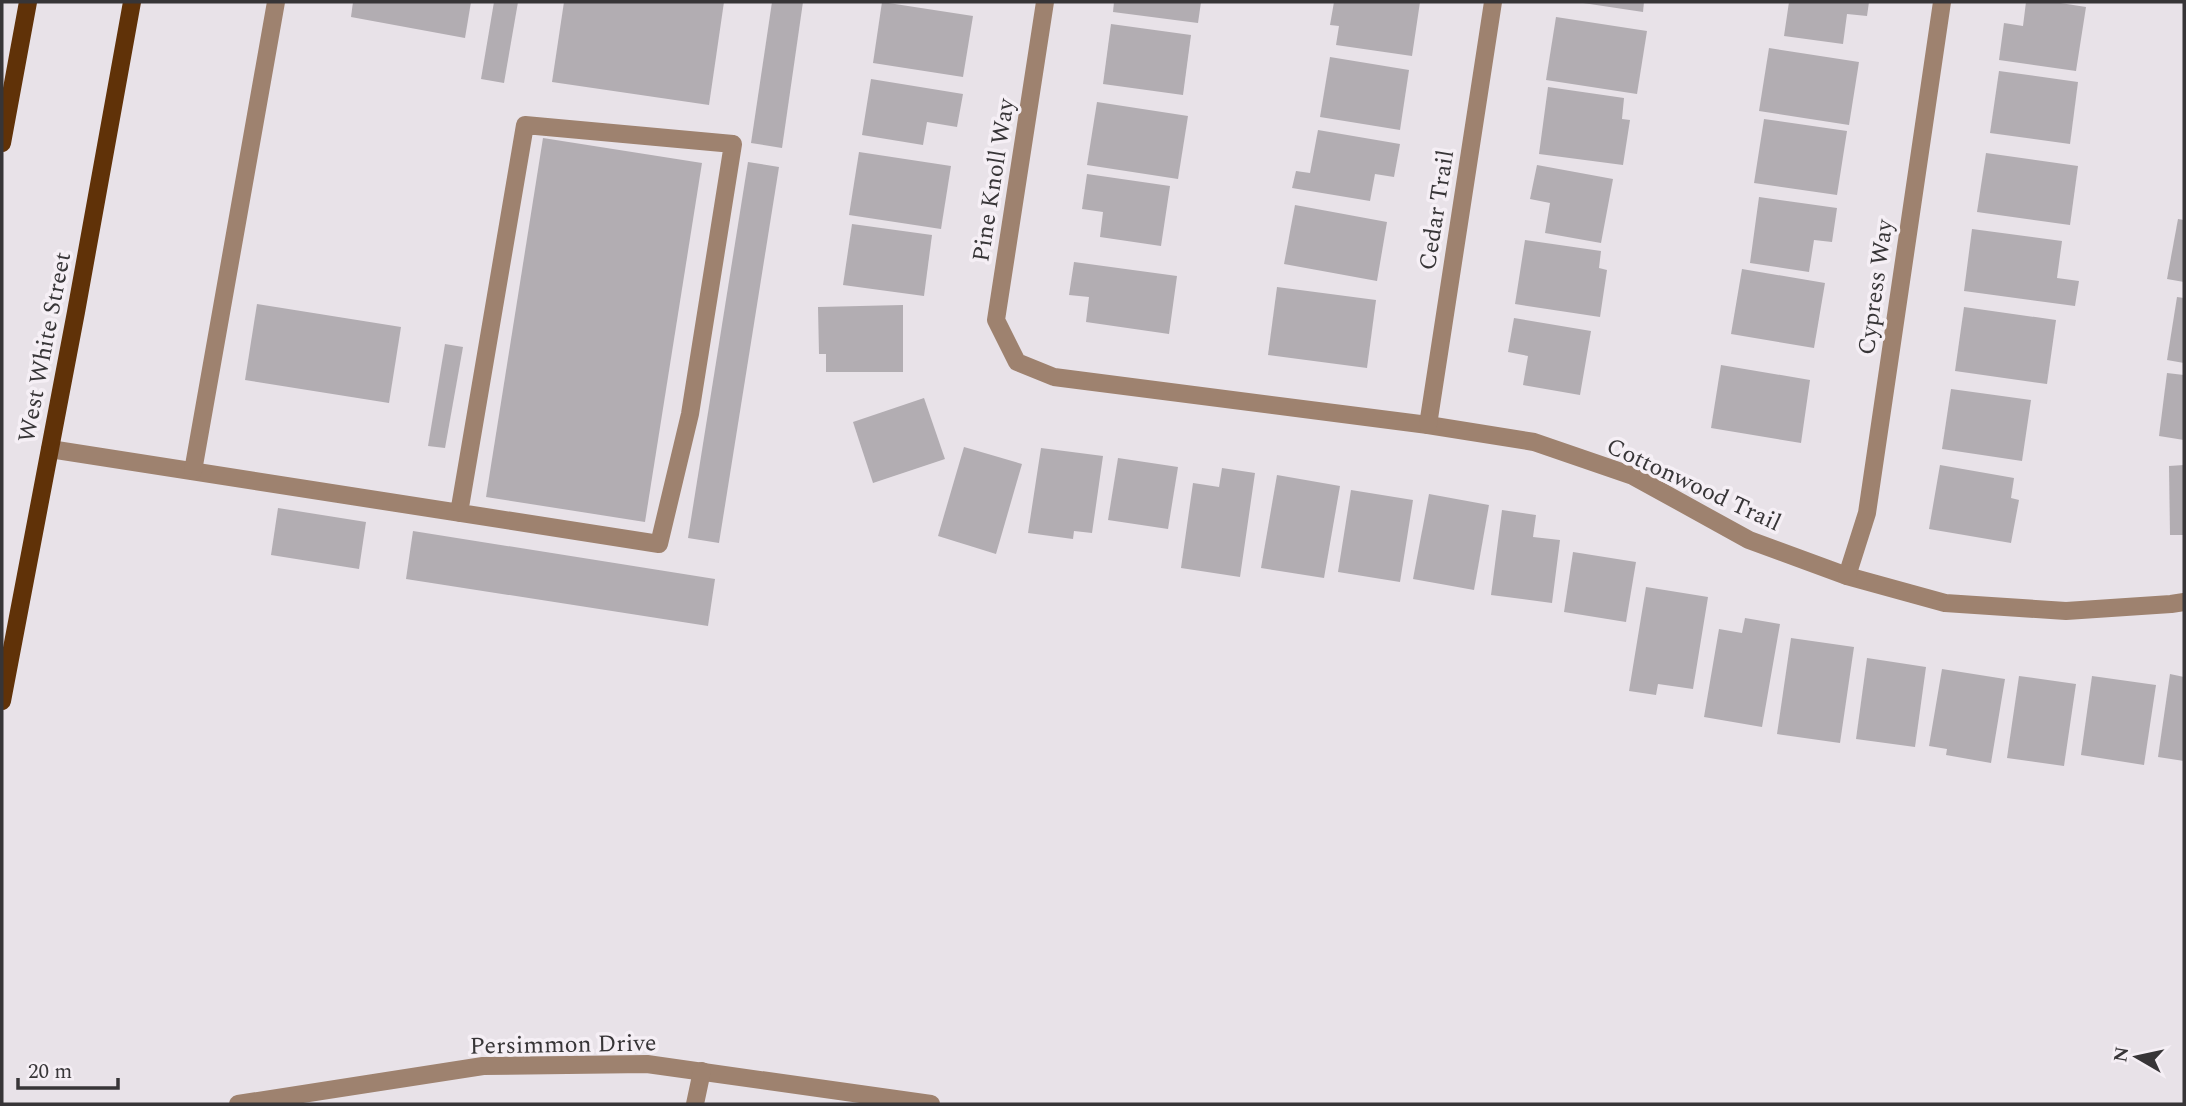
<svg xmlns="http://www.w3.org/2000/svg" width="2186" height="1106" viewBox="0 0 2186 1106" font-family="Spectral,serif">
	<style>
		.building { fill: #b2adb2 }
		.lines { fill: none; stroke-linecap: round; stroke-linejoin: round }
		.minor { stroke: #9e826f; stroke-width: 18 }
		.major { stroke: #603208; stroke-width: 18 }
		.labels { text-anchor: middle; stroke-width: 7; stroke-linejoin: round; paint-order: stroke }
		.street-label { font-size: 24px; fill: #373537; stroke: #f5eff5 }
	</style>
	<rect width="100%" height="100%" fill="#e8e2e8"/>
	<g class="building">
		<polygon points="353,2 471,2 465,38 351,17"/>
		<polygon points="494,2 518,2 504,83 481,79"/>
		<polygon points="564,2 724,2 709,105 552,82"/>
		<polygon points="772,2 803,2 782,148 751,143"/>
		<polygon points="882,2 973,16 963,77 873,63"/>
		<polygon points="1114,2 1201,2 1198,23 1113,12"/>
		<polygon points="1334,2 1420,2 1412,56 1336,45 1339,26 1330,25"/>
		<polygon points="1583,2 1644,2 1643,12 1583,3"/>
		<polygon points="1789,2 1869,2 1867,16 1847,14 1843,44 1784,36"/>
		<polygon points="2026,2 2054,2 2086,7 2076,71 1999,60 2004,23 2023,26"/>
		<polygon points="1556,17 1647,31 1637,94 1546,80"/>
		<polygon points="1111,24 1191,35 1183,95 1103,84"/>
		<polygon points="1769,48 1859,62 1849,125 1759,111"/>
		<polygon points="1330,57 1409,70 1400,130 1320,117"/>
		<polygon points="1999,71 2078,82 2070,144 1990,133"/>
		<polygon points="871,79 963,94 957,127 927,122 923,145 862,135"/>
		<polygon points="1548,87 1624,98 1622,119 1630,120 1623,165 1539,154"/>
		<polygon points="1097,102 1188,116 1178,179 1087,165"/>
		<polygon points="1764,119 1847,131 1837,195 1754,183"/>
		<polygon points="1318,130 1400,144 1394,177 1375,174 1370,201 1292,188 1296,171 1310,173"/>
		<polygon points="543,138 702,163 645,522 486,497"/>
		<polygon points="859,152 951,166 941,229 849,215"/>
		<polygon points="1986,153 2078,166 2070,225 1977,212"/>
		<polygon points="748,162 779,167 719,543 688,538"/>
		<polygon points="1537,165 1613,179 1601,243 1545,233 1550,203 1530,199"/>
		<polygon points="1087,174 1170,186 1161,246 1100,237 1103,212 1082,209"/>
		<polygon points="1759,197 1837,208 1832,242 1814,240 1809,272 1750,263"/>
		<polygon points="1295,205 1387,222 1377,281 1284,264"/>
		<polygon points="2178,219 2184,220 2184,282 2167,279"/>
		<polygon points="852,224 932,235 924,296 843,285"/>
		<polygon points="1972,229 2062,241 2057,278 2079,281 2075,306 1964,291"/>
		<polygon points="1525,240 1601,251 1599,268 1607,270 1600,317 1515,304"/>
		<polygon points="1074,262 1177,276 1169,334 1086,322 1089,297 1069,295"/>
		<polygon points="1742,269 1825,283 1814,348 1731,334"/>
		<polygon points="1277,287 1376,300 1367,368 1268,355"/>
		<polygon points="2177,297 2184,298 2184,363 2167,360"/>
		<polygon points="257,304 401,327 389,403 245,380"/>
		<polygon points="903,305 903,372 826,372 826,354 819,354 818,307"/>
		<polygon points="1964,307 2056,320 2047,384 1955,371"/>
		<polygon points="1514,318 1591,331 1580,395 1523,385 1528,356 1508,352"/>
		<polygon points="445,344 463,347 445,448 428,446"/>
		<polygon points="1721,365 1810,380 1801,443 1711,428"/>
		<polygon points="2167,373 2184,375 2184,440 2159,436"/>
		<polygon points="1951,389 2031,400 2022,461 1942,449"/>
		<polygon points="924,398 945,459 873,483 853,422"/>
		<polygon points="964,447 1022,464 996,554 938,536"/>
		<polygon points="1041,448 1103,456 1092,533 1074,531 1073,539 1028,533"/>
		<polygon points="1118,458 1178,467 1168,529 1108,520"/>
		<polygon points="1940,465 2014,478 2011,498 2019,500 2011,543 1929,529"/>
		<polygon points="2184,465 2184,535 2170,535 2169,466"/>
		<polygon points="1222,468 1255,473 1240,577 1181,568 1193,483 1219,487"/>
		<polygon points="1277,475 1340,486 1324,578 1261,568"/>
		<polygon points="1351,490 1413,500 1400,582 1338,572"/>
		<polygon points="1429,494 1489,505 1474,590 1413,579"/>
		<polygon points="278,508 366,522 359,569 271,555"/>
		<polygon points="1502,510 1536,515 1533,537 1560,540 1552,603 1491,595"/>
		<polygon points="413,531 715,579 708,626 406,579"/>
		<polygon points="1573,552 1636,562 1626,622 1564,612"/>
		<polygon points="1646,587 1708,597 1693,689 1658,684 1656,695 1629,691"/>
		<polygon points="1745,618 1780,624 1762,727 1704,717 1719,629 1742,633"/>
		<polygon points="1791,638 1854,647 1840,743 1777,734"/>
		<polygon points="1867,658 1926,667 1915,747 1856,739"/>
		<polygon points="1942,669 2005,679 1991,763 1946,755 1947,749 1929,746"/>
		<polygon points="2170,674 2184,677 2184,761 2158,757"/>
		<polygon points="2019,676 2076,684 2064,766 2007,758"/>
		<polygon points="2092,676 2156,685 2144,765 2081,755"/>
	</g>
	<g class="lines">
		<g class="minor">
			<polyline points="1045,2 996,320 1017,362 1054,377 1428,425 1534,442 1633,476 1749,540 1847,576 1945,603 2066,611 2171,604 2184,602"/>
			<polyline points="1428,425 1493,2"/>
			<polyline points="50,449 659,544 690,414 733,144 525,125 459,513"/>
			<polyline points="193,471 276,2"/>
			<polyline points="1847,576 1867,513 1942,2"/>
			<polyline points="238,1104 483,1066 647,1064 931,1104"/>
			<polyline points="695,1104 702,1071"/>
		</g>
		<g class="major">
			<polyline points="2,143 28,2"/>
			<polyline points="2,701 76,312 132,2"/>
		</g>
	</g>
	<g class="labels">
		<g class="street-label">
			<text transform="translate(993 180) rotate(-81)" y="8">Pine Knoll Way</text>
			<text transform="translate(1436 210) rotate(-81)" y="8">Cedar Trail</text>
			<text transform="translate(1875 287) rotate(-82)" y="8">Cypress Way</text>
			<text transform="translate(44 347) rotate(-79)" y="8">West White Street</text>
			<text transform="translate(1694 484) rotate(25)" y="8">Cottonwood Trail</text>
			<text transform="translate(563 1044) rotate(-1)" y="8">Persimmon Drive</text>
		</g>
	</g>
	<rect width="2186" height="1106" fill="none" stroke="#373537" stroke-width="7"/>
	<g transform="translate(2137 1057) rotate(279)" stroke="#f5eff5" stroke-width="5" paint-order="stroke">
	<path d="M0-5L12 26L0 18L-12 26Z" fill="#373537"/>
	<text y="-10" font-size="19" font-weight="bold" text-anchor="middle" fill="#373537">N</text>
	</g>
	<path d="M18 1078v10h100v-10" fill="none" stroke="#373537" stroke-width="3.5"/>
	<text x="28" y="1078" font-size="21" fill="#373537" stroke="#f5eff5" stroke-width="5" paint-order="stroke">20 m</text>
</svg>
